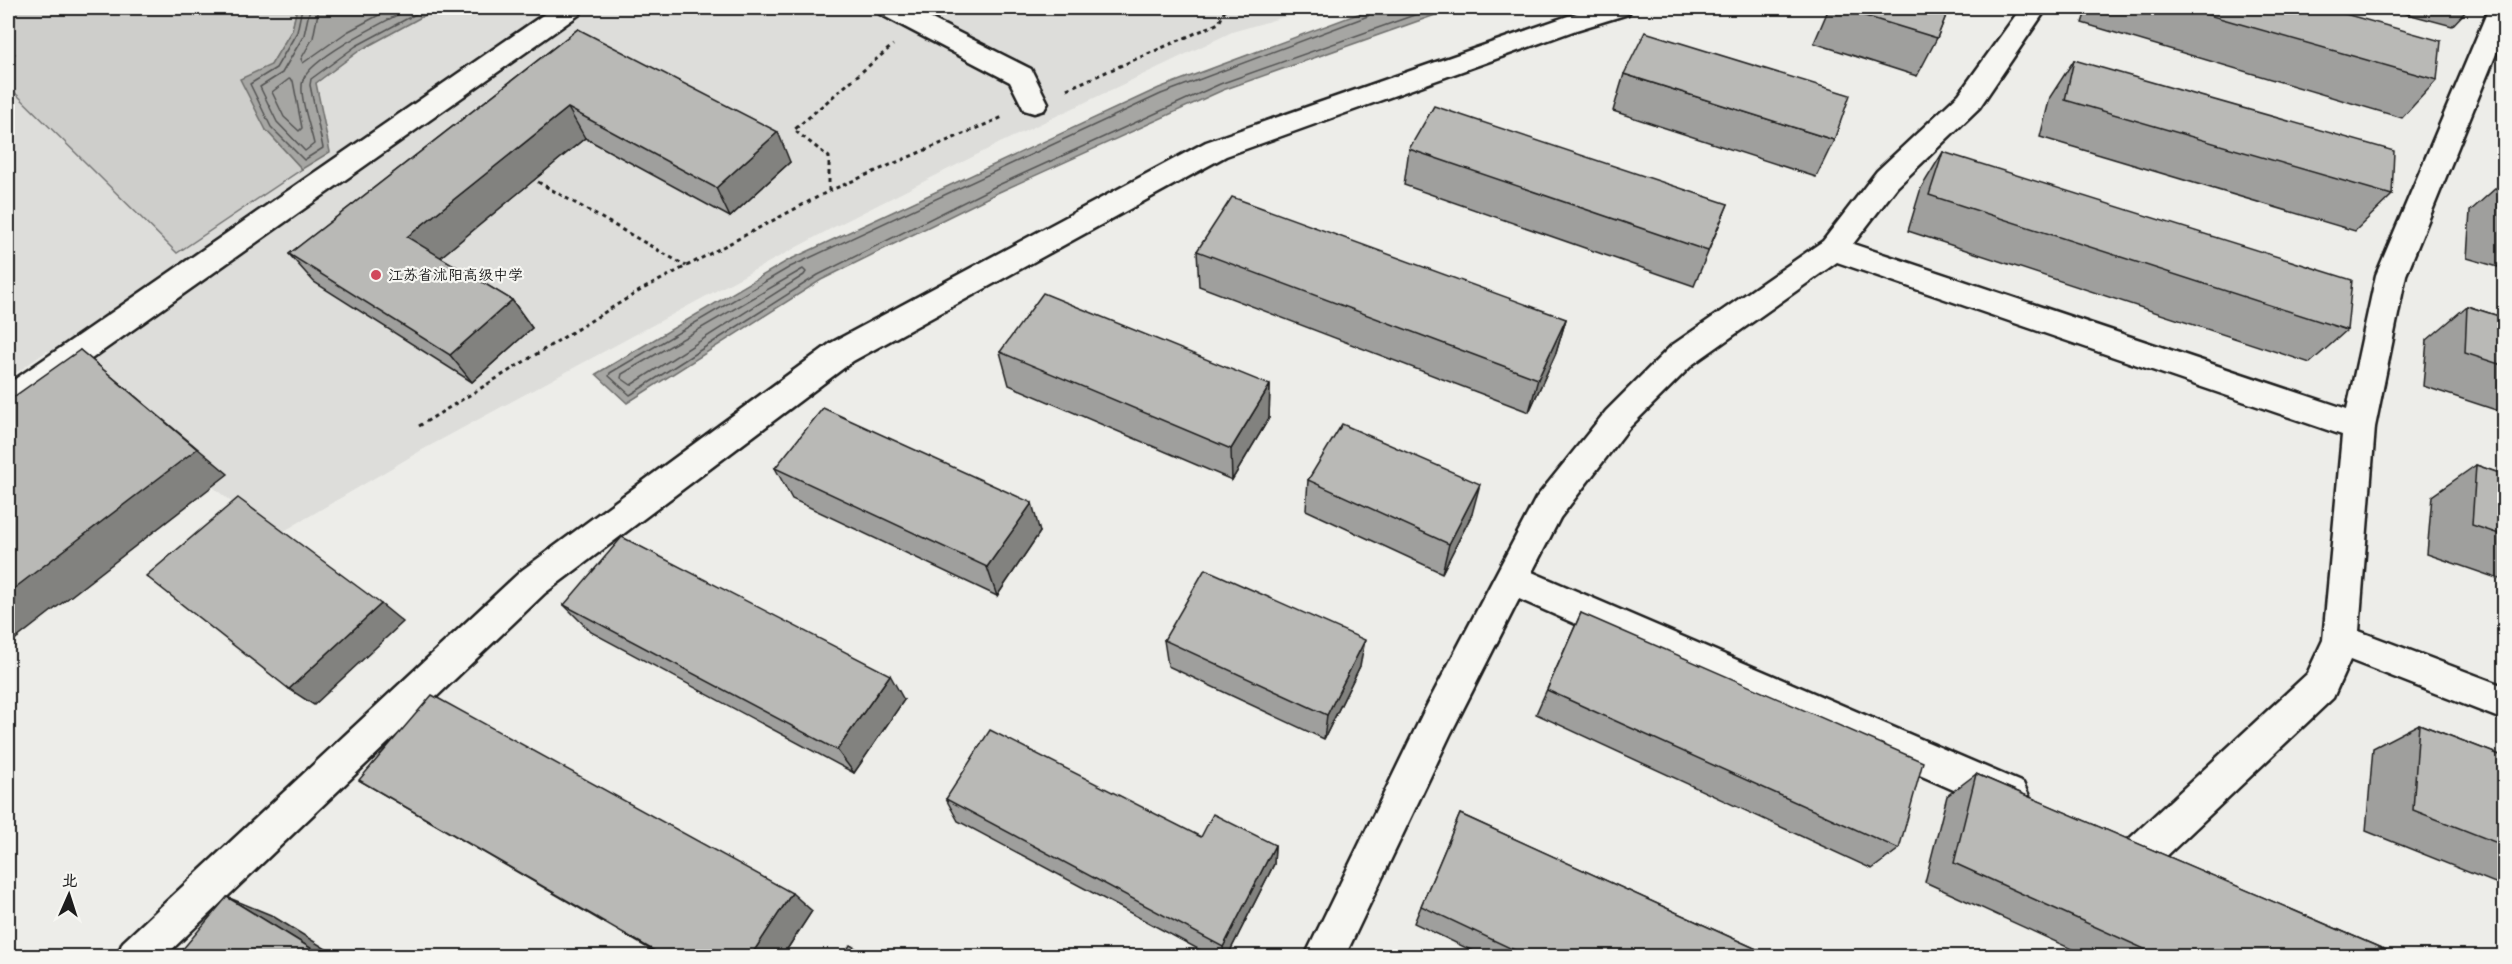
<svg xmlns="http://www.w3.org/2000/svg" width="2512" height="964" viewBox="0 0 2512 964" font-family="'Balsamiq Sans','LXGW WenKai TC',sans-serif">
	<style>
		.built { fill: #ddddda }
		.green { fill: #cececb; stroke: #757574; stroke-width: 1.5 }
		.water { fill: #a6a6a3; stroke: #6f6f6d; stroke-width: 1.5 }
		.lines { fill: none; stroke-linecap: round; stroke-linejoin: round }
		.shore { stroke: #535352; stroke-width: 1.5 }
		.minor-casing { stroke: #1c1c1c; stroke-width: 5 }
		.path { stroke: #1c1c1c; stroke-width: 3; stroke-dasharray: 4 4; stroke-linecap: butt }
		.minor { fill: #f6f6f2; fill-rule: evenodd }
		.wall { fill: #9f9f9d; stroke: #1c1c1c; stroke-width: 1.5 }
		.shaded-wall { fill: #82827f; stroke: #1c1c1c; stroke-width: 1.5 }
		.building { fill: #b9b9b6; stroke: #1c1c1c; stroke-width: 1.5 }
		.poi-dot { fill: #d1495b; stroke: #f6f6f2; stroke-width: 2 }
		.labels { text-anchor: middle; stroke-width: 4.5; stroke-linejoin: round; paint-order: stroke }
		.poi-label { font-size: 15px; fill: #1c1c1c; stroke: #f6f6f2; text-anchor: start }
	</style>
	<rect width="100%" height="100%" fill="#edede9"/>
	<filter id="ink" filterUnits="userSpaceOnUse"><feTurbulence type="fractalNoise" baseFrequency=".0167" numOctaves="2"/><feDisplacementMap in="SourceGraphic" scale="12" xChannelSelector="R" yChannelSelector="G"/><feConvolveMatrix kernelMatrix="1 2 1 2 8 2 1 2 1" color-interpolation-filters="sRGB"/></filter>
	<g filter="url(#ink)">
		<polygon class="built" points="8,8 1315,8 1232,32 1000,143 834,227 422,450 274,537 47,351 8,379"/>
		<polygon class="green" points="16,8 297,8 292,30 271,65 266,130 302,169 177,253 8,86 8,59 15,54 8,48 8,13"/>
		<g class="water">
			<polygon points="297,8 438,8 359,51 316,83 330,152 302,169 266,130 240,79 271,65 292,30"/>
			<polygon points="1374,8 1455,8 1223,90 997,193 821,280 627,403 596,374 787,261 1159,88"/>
		</g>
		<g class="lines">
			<g class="shore">
				<polyline points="302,8 297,32 276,68 250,84 271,127 304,160 323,148 310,85 311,79 356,46 427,8"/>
				<path d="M310,8L304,35L282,73L260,87L277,122L305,151L314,144C311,129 298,94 303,80C311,57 388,20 411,8"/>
				<polyline points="319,8 313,38 301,59 303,63 347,32 392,8"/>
				<polyline points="1373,8 1368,16 1161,94 790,267 610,373 609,376 630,395 818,275 994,187 1220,84 1434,8"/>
				<polygon points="289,79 293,81 302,128 299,131 284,117 272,92"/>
				<polygon points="803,269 806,272 804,275 631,385 621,378 622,374"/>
			</g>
			<defs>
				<g id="minor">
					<polygon points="553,8 584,8 580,14 19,410 8,414 8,384"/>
					<polygon points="876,8 910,8 1031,69 1048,103 1044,110 1034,113 1024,110 1010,82 880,14"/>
					<polygon points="1591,8 1632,8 1628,14 1576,30 1226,156 853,361 545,593 165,956 117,956 123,942 521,571 831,343 1206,142"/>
					<polygon points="2021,8 2047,8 1979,108 1897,187 1853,244 2347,409 2376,275 2489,8 2504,8 2504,34 2406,275 2375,427 2359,631 2504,686 2504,720 2350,660 2333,698 2156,866 2142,872 2128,866 2123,853 2128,840 2307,674 2323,640 2342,435 1837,262 1693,364 1628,429 1560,518 1532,572 2023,783 2029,796 2023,809 2010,814 1997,809 1519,599 1451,733 1345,956 1305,956 1425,709 1536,498 1606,411 1671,346 1823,241 1877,171 1959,94"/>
				</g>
			</defs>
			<use href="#minor" class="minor-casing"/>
			<g class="path">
				<polyline points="1067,89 1219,23 1226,8"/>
				<polyline points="531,178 686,266"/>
				<polyline points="829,191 829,157 794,130 893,45"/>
				<polyline points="419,426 641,290 829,191 1003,117"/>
			</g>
			<use href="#minor" class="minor"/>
		</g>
		<g class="wall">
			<polygon points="1829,8 1949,8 1937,38 1917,76 1814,43"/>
			<polygon points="2087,8 2324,8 2437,80 2402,118 2082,23"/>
			<polygon points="2385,8 2469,8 2452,26"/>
			<polygon points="578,29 790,162 730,217 585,138 440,257 512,300 532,328 472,382 314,282 289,254"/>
			<polygon points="2074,60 2392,195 2355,231 2040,137 2050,97"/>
			<polygon points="1624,74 1834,140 1816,177 1613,111"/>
			<polygon points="1409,149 1728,204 1694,286 1404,185"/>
			<polygon points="1943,152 2347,330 2310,363 1908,231 1921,188"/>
			<polygon points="2505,180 2505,269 2467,258 2470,211"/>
			<polygon points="1197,251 1566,319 1556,353 1529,412 1199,286"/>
			<polygon points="2467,306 2505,318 2505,413 2423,386 2427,340"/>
			<polygon points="1000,352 1270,385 1269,418 1232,480 1009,385"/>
			<polygon points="2476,465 2505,475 2505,581 2427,554 2432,496"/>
			<polygon points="775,468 1040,532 997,596 792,499"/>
			<polygon points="1308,480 1472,514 1442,573 1306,510"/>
			<polygon points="564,605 904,700 854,773 591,632"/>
			<polygon points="1581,613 1899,849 1872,869 1536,714"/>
			<polygon points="1164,640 1360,666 1324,739 1168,666"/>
			<polygon points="2419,724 2505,757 2505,887 2366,831 2373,748"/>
			<polygon points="1976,774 2402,957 2089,957 1925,882 1947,796"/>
			<polygon points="359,780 812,911 782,957 663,957"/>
			<polygon points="946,799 1201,837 1275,845 1274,864 1227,957 1213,957 958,821"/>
			<polygon points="1460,814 1774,957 1485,957 1414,923"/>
		</g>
		<g class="shaded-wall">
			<polygon points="568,108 585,138 430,266 407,237"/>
			<polygon points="778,132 790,162 730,217 716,188"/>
			<polygon points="512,300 532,328 472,382 450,355"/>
			<polygon points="1566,319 1556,353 1529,412 1538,379"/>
			<polygon points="80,350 228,474 8,645 8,593"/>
			<polygon points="1270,385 1269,418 1232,480 1231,449"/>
			<polygon points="1480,484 1472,514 1442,573 1449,544"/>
			<polygon points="1032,503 1040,532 997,596 987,567"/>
			<polygon points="381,604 403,622 314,705 289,689"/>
			<polygon points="1365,640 1360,666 1324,739 1327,715"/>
			<polygon points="890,675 904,700 854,773 837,750"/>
			<polygon points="1275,845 1274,864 1227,957 1224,957 1223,947"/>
			<polygon points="792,893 812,911 782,957 750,957"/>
			<polygon points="227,897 271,915 339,957 325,957"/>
		</g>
		<g class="building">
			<polygon points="1839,8 1949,8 1937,38"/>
			<polygon points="2184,8 2324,8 2441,41 2437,80"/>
			<polygon points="578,29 778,132 716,188 568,108 407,237 512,300 450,355 289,254"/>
			<polygon points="1645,32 1850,95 1834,140 1624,74"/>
			<polygon points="2074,60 2394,151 2392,195 2065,100"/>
			<polygon points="1434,106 1728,204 1708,251 1409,149"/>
			<polygon points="1943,152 2352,280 2347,330 1929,195"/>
			<polygon points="1232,197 1566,319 1538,379 1197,251"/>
			<polygon points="1043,293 1270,385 1231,449 1000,352"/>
			<polygon points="2467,306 2505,318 2505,366 2465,353"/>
			<polygon points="80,350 197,449 8,593 8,401"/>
			<polygon points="823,408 1032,503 987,567 775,468"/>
			<polygon points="1342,424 1480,484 1449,544 1308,480"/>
			<polygon points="2476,465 2505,475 2505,536 2472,525"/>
			<polygon points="238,498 381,604 289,689 146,576"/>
			<polygon points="622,537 890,675 837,750 564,605"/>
			<polygon points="1205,569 1365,640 1327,715 1164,640"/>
			<polygon points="1581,613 1923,762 1899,849 1547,690"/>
			<polygon points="432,695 792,893 750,957 665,957 359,780"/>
			<polygon points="2419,724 2505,757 2505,846 2413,810"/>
			<polygon points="990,730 1201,837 1213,814 1275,845 1223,947 946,799"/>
			<polygon points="1976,774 2402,957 2162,957 1954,863"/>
			<polygon points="1460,814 1774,957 1529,957 1421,906"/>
			<polygon points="227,897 325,957 176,957"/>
			<polygon points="850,945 871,957 843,957"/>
		</g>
	</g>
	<circle class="poi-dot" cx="376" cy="275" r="6"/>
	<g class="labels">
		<g class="poi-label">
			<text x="388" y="280">江苏省沭阳高级中学</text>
		</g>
	</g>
	<rect width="2512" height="964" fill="none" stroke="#f6f6f2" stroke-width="30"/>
	<rect x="15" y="15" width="2482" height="934" fill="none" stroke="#1c1c1c" stroke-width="2" filter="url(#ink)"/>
	<g transform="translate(69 895) rotate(3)" stroke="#f6f6f2" stroke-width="4.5" paint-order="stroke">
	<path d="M0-4.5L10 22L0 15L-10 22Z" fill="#1c1c1c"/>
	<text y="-9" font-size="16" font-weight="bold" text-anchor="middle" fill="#1c1c1c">北</text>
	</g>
</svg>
